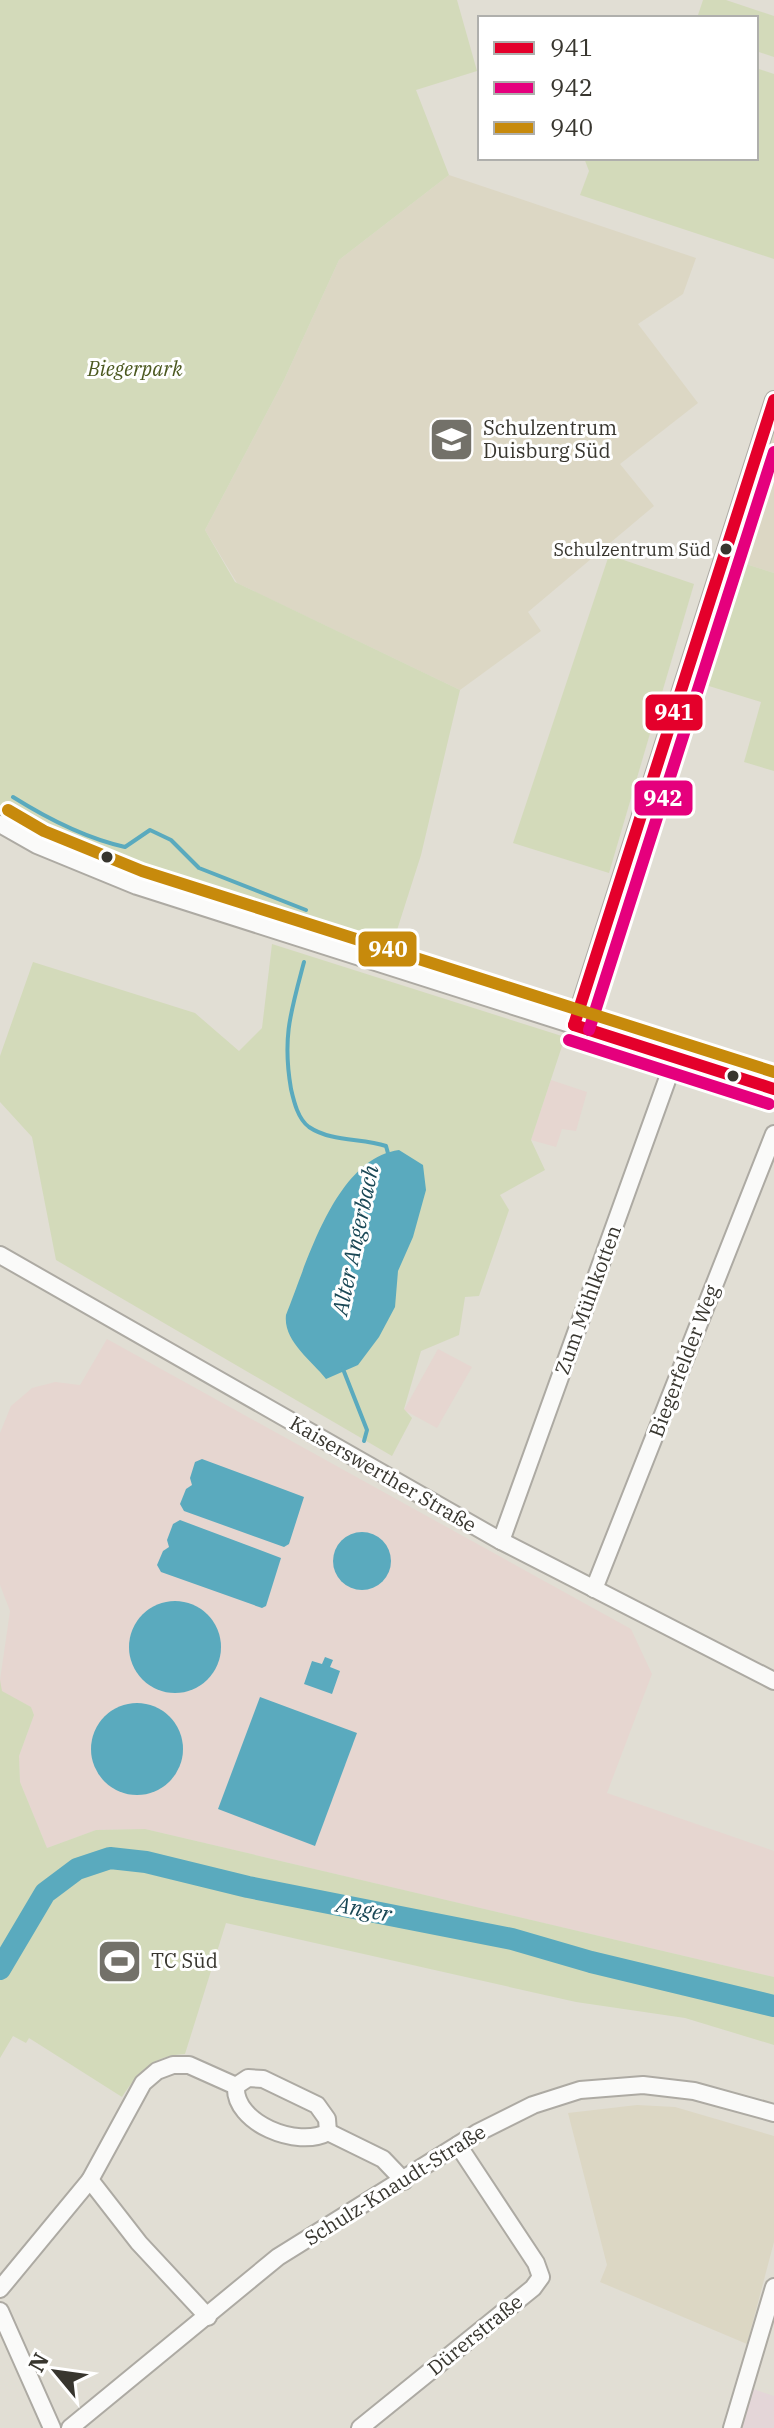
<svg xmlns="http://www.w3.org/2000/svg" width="774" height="2428" viewBox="0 0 774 2428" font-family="'IBM Plex Serif',serif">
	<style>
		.commercial { fill: #e4d6d8 }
		.industrial { fill: #e6d6d0 }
		.built { fill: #dcd7c4 }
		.green { fill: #d3daba }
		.water { fill: #5aaabe }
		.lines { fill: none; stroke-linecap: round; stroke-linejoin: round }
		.stream { stroke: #5aaabe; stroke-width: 4 }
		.river { stroke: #5aaabe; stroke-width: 22 }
		.minor-casing { stroke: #adaaa3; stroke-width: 20 }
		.minor { stroke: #fafaf9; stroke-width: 16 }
		.bus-1-casing { stroke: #fff; stroke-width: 18 }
		.bus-2-casing { stroke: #fff; stroke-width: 18 }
		.bus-3-casing { stroke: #fff; stroke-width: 18 }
		.bus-1 { stroke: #e4002b; stroke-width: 12 }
		.bus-2 { stroke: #e5007d; stroke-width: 12 }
		.bus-3 { stroke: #c78a0c; stroke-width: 12 }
		.bus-dot { fill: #38362f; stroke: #fff; stroke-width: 3 }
		.labels { text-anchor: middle; stroke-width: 6; stroke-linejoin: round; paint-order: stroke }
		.bus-label { font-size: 18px; fill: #38362f; stroke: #fff; text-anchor: end }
		.park-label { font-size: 20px; font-style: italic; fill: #4b581f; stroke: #fff }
		.poi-label { font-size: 20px; fill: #38362f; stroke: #fff; text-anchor: start }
		.street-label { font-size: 20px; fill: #38362f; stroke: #fff }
		.water-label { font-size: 22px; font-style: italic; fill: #194755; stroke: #fff }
		.line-badge { stroke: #fff; stroke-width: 3 }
		.badge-label { font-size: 22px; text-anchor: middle; font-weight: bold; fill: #fff }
	</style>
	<rect width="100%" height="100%" fill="#e1ded4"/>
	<polygon class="commercial" points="750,2388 774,2396 774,2428 736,2428"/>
	<g class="industrial">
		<polygon points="551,1080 587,1092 576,1131 562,1129 556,1147 531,1140"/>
		<polygon points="107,1339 631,1629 652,1674 607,1793 774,1851 774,1977 145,1829 96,1830 47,1848 20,1782 19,1756 34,1715 31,1707 1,1691 0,1680 10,1611 0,1585 0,1433 11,1406 32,1388 55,1382 80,1385"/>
		<polygon points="438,1349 472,1367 437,1428 404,1410"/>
	</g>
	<g class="built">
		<polygon points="449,175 696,258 683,294 638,324 698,403 620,464 654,506 528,612 541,631 460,690 237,583 205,530 284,380 339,260"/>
		<polygon points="774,432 774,573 736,561"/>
		<polygon points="637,2105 675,2107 774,2136 774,2242 747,2344 600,2282 607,2265 568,2113"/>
	</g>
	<g class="green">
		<path d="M0,0H457L477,71L416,90L449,175L339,260L284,380L205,530L235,582L460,690L421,855L390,952C313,930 237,907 161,881C105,861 47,844 0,807Z"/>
		<polygon points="703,0 726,0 774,16 774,57 756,51 756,18 697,18"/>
		<polygon points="756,68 774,74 774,259 580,195 589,171 584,158 756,158"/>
		<polygon points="609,555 694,584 609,873 513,843"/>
		<polygon points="736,561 774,573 774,771 744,762 761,702 699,683"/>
		<polygon points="272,944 565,1037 531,1140 545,1170 500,1195 509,1210 479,1296 465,1297 459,1335 421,1351 404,1409 412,1418 392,1456 56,1260 32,1137 0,1102 0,1056 33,962 195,1013 239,1051 262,1028"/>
		<path d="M0,1680L2,1691L31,1707L34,1715L19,1756L20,1782L47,1848L96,1830L145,1829L774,1977V2045L685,2018L576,2002L226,1923L185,2054C152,2056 140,2070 122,2097L29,2038L26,2043L13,2036L0,2058Z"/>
	</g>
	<g class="water">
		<path d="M399,1150L423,1165L426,1190L413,1237L398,1271L395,1307L379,1337L358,1365L326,1379C311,1360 283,1341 286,1315C307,1263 335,1159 399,1150Z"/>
		<polygon points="202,1459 304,1497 289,1544 284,1547 184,1511 180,1504 186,1489 192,1485 190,1478 195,1462"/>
		<polygon points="180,1520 281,1558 266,1606 262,1608 161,1572 157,1565 163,1551 169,1547 167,1540 173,1524"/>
		<circle cx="362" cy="1561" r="29"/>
		<circle cx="175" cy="1647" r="46"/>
		<polygon points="325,1657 333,1660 330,1667 340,1671 332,1694 304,1684 312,1661 322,1664"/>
		<polygon points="260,1697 357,1733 315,1846 218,1809"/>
		<circle cx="137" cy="1749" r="46"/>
	</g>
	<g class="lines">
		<g class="stream">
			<path d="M13,797C48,819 85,838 125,847L150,830L171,840L199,868L306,910"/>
			<path d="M304,962C291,1011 282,1037 291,1089C294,1102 298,1119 309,1127C331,1142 362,1138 386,1146L389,1157"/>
			<polyline points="343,1369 367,1430 364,1441"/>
		</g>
		<polyline class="river" points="0,1969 45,1893 77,1869 110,1858 146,1862 248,1887 512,1939 591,1962 774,2006"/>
		<defs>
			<g id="minor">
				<polyline points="0,824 37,845 137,886 774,1089"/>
				<polyline points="574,1025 774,400"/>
				<polyline points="0,1255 501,1541 774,1681"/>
				<polyline points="501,1541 675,1058"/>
				<polyline points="594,1589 774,1134"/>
				<polyline points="236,2086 248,2078 263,2079 317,2105 327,2119 328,2132"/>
				<polyline points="90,2180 139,2243 208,2317"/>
				<path d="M0,2289L90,2180L143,2083L157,2071L173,2065H189L236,2086C233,2123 298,2149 328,2132L383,2159L404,2181"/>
				<polyline points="0,2311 52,2428"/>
				<polyline points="70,2428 278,2257 477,2133 533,2105 580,2090 643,2085 694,2091 774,2113"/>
				<polyline points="360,2428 533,2288 541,2277 536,2263 458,2145"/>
				<polyline points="732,2428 774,2287"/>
			</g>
		</defs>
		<use href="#minor" class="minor-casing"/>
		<use href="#minor" class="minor"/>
		<defs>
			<g id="bus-1">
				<polyline points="574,1025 774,400"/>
				<polyline points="574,1025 774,1089"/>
			</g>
			<g id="bus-2">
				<polyline points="589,1030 774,452"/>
				<polyline points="569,1040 769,1104"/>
			</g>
			<polyline id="bus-3" points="8,810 44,831 142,871 774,1072"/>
		</defs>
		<use href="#bus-1" class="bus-1-casing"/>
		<use href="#bus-2" class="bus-2-casing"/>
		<use href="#bus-3" class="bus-3-casing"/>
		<use href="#bus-1" class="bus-1"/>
		<use href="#bus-2" class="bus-2"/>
		<use href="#bus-3" class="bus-3"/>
	</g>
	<defs>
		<symbol id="school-square" viewBox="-11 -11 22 22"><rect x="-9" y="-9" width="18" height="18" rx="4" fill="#737169" stroke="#fff"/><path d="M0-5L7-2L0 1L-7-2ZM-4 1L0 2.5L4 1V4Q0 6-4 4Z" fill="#fff"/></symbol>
		<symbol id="stadium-square" viewBox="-11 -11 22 22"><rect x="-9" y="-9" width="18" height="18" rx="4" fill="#737169" stroke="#fff"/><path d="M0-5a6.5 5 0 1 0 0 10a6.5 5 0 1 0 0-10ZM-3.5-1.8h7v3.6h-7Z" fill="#fff"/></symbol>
	</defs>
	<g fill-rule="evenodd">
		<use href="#school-square" x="426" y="414" width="51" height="51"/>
		<use href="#stadium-square" x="94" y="1936" width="51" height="51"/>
	</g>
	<g class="bus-dot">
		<circle cx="726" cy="549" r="7"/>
		<circle cx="107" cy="857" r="7"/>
		<circle cx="733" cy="1076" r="7"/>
	</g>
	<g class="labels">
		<g class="bus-label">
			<text x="711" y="556">Schulzentrum Süd</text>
		</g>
		<g class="park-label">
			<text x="135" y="376">Biegerpark</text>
		</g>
		<g class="poi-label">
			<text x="483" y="435">Schulzentrum<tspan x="483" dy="23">Duisburg Süd</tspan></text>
			<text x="151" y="1968">TC Süd</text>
		</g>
		<g class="street-label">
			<text transform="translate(588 1300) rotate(-70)" y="7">Zum Mühlkotten</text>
			<text transform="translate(684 1361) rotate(-69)" y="7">Biegerfelder Weg</text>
			<text transform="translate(383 1474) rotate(30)" y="7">Kaiserswerther Straße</text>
			<text transform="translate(395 2185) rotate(-32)" y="7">Schulz-Knaudt-Straße</text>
			<text transform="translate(475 2335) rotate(-39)" y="7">Dürerstraße</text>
		</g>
		<g class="water-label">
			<text transform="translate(355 1240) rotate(-78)" y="8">Alter Angerbach</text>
			<text transform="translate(364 1909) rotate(11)" y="8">Anger</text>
		</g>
	</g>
	<g class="line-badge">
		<rect x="644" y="693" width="60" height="39" rx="8" fill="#e4002b"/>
		<rect x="633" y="779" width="61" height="38" rx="8" fill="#e5007d"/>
		<rect x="357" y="930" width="61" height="38" rx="8" fill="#c78a0c"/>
	</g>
	<g class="badge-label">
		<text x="674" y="720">941</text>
		<text x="663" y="806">942</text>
		<text x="388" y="957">940</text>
	</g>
	<rect x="478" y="16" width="280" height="144" fill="#ffffff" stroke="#afafac" stroke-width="2"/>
	<rect x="494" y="42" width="40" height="12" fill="#e4002b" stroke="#afafac" stroke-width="2"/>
	<text x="550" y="56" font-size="24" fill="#38362f">941</text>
	<rect x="494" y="82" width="40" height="12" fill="#e5007d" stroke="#afafac" stroke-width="2"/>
	<text x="550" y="96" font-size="24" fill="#38362f">942</text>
	<rect x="494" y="122" width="40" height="12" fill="#c78a0c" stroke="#afafac" stroke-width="2"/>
	<text x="550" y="136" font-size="24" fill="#38362f">940</text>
	<g transform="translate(56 2372) rotate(299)" stroke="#ffffff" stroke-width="6" paint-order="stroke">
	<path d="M0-6L14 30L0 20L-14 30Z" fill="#38362f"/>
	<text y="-12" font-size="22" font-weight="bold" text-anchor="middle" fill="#38362f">N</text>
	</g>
</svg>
